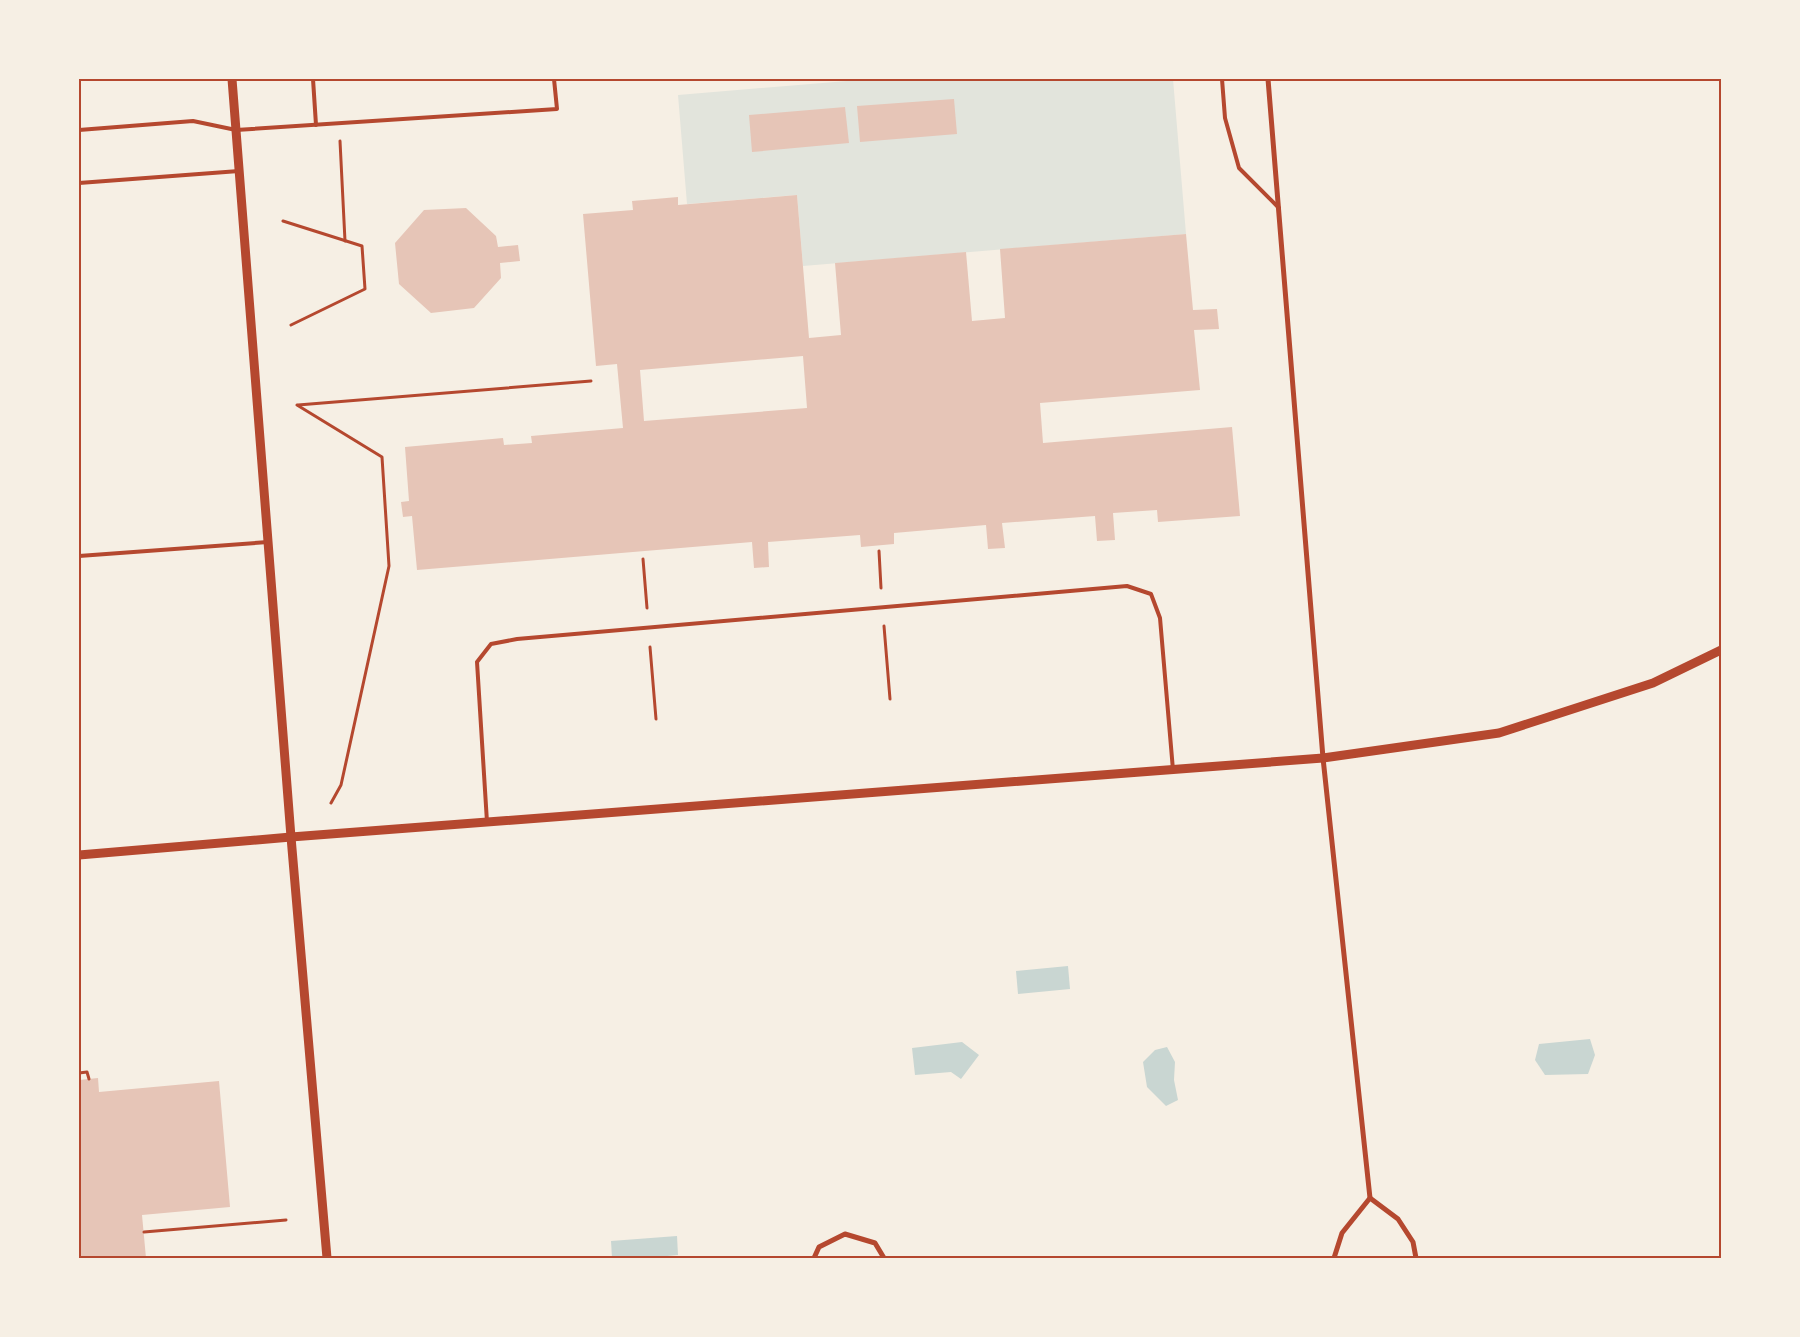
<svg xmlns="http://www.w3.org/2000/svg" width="1800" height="1337" viewBox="0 0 1800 1337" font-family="'Source Sans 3',sans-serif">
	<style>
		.green { fill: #e2e4dc }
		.water { fill: #c9d6d2 }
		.building { fill: #e6c5b7; fill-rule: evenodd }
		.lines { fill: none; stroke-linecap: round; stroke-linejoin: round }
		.path { stroke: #b5482f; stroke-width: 3 }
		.service { stroke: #b5482f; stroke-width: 4 }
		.minor { stroke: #b5482f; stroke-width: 5 }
		.tertiary { stroke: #b5482f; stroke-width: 9 }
		.neatline { fill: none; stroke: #b5482f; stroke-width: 2 }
	</style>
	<rect width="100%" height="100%" fill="#f6efe4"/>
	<polygon class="green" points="871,79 1173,79 1186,234 803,266 797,195 687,204 678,95"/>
	<g class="water">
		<polygon points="1068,966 1070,989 1018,994 1016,971"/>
		<polygon points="1590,1039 1595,1055 1588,1074 1545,1075 1535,1060 1539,1044"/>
		<polygon points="962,1042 979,1055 961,1079 951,1072 915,1075 912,1048"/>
		<polygon points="1167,1047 1175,1062 1174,1080 1178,1100 1166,1106 1147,1087 1143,1062 1155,1050"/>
		<polygon points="677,1236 678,1255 646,1258 612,1258 611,1241"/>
	</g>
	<g class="building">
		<polygon points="954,99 957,134 860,142 857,106"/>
		<polygon points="845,107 849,143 752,152 749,115"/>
		<path d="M797,195L809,338L841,335L835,263L966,252L972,321L1005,318L1000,249L1186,234L1193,310L1217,309L1219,329L1194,330L1200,390L1040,403L1043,443L1232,427L1240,516L1158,522L1157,510L1113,513L1115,540L1097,541L1095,516L1002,523L1005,548L988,549L986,525L894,533V544L861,547L860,535L768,542L769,567L754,568L752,542L417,570L412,516L403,517L401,502L409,501L405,447L503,438L504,445L532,443L531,436L623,428L617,364L596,366L583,214L633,210L632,201L678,197V205ZM803,356L807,408L644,421L640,370Z"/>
		<polygon points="466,208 496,236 498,247 518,245 520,261 500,263 501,278 474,308 431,313 399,284 395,243 424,210"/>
		<polygon points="98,1078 99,1092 219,1081 230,1207 142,1215 146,1258 79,1258 79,1080"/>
	</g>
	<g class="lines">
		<g class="path">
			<polyline points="340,141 345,241"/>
			<polyline points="283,221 362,246 365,289 291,325"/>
			<polyline points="297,405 382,457 389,566 341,785 331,803"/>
			<polyline points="298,405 591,381"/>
			<polyline points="879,551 881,588"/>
			<polyline points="643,559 647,608"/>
			<polyline points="884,626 890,699"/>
			<polyline points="650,647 656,719"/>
			<polyline points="79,1073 87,1072 89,1079"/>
			<polyline points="144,1232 286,1220"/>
		</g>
		<g class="service">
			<polyline points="313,79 316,125"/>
			<polyline points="1222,79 1225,118 1239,168 1279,208"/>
			<polyline points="79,130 193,121 236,130 557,109 554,79"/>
			<polyline points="79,183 239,171"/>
			<polyline points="79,556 268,542"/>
			<polyline points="487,822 477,662 491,644 517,639 1127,586 1151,594 1160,618 1173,770"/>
		</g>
		<g class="minor">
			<polyline points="1268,79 1323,758 1370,1198 1342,1233 1334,1258"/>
			<polyline points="1370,1198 1398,1219 1413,1242 1416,1258"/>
			<polyline points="814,1258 819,1247 845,1234 875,1243 884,1258"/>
		</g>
		<g class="tertiary">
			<polyline points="232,79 291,837 327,1258"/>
			<polyline points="79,855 291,837 1323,758 1499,733 1653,683 1721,650"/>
		</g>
	</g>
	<rect width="1800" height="1337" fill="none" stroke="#f6efe4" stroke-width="160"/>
	<rect x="80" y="80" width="1640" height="1177" class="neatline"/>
</svg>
